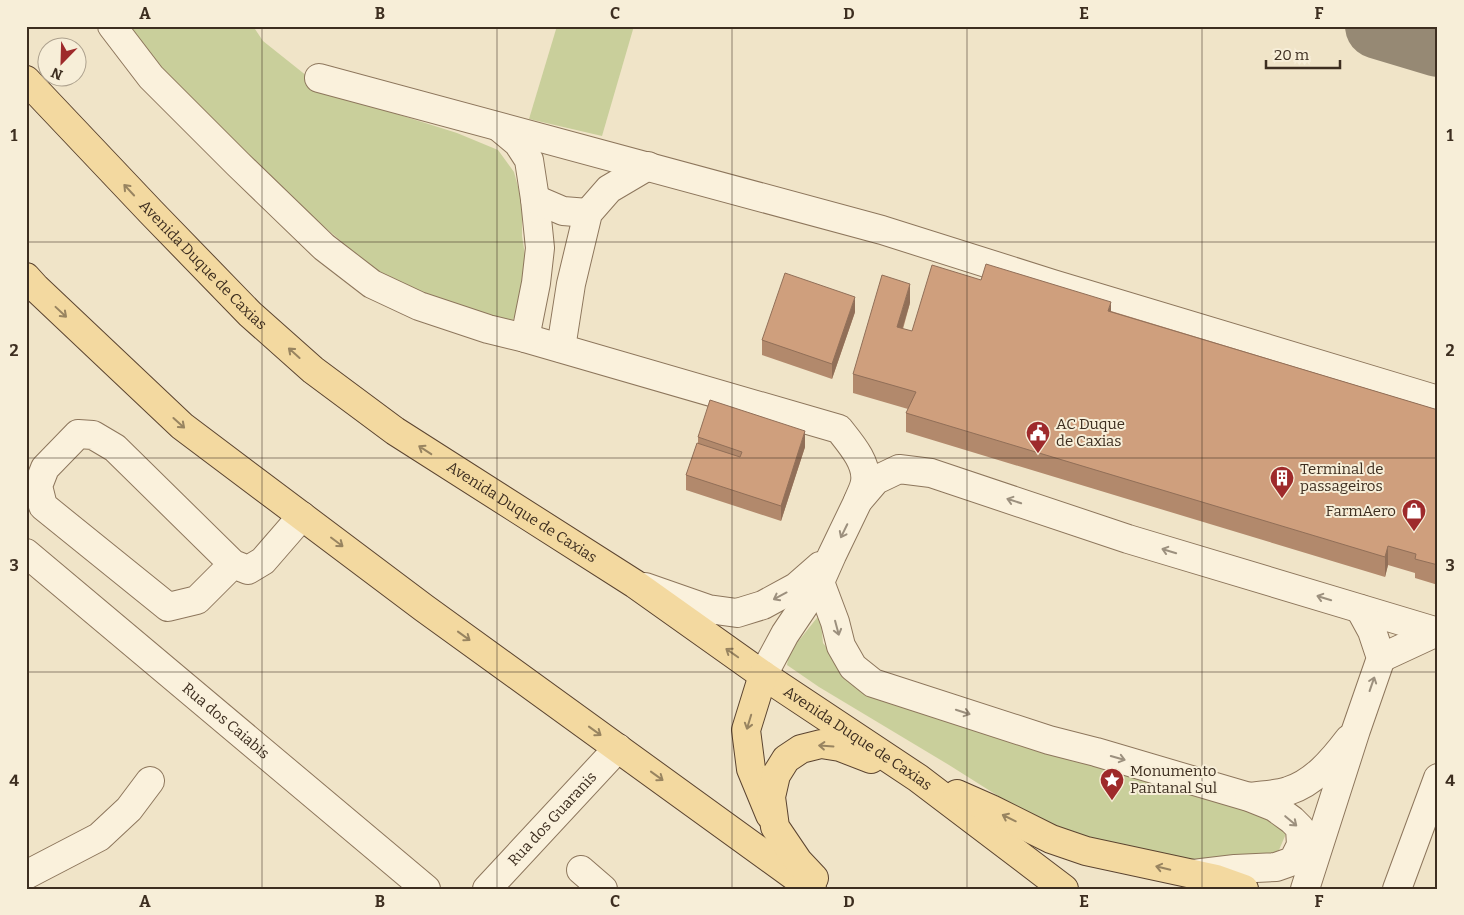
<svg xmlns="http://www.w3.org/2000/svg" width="1464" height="915" viewBox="0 0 1464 915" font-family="Bitter,serif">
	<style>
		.green { fill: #c9cf9b }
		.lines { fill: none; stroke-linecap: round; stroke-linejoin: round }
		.taxiway { stroke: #968974; stroke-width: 66 }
		.minor-casing { stroke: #8d765c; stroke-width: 30 }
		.major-casing { stroke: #5b4430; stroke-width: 30 }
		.minor { stroke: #faf1dc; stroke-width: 28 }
		.major { stroke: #f3d9a0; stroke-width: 28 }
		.wall { fill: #b2896c }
		.shaded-wall { fill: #916f58 }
		.building { fill: #cf9f7d; stroke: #916f58 }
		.oneway { stroke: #988460 }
		.oneway2 { stroke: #9c907e }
		.grid { fill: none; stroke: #3d2e20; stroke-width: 1; stroke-opacity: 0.55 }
		.labels { text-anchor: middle; stroke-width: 4; stroke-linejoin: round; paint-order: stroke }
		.street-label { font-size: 15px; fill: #3d2e20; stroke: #f7eed8 }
		.poi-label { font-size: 15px; fill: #3d2e20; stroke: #f7eed8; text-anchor: start }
		.neatline { fill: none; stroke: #3d2e20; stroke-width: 2 }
		.grid-label { font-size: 16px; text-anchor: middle; font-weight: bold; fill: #3d2e20 }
	</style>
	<rect width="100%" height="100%" fill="#f0e4c8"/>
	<g class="green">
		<polygon points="126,26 253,26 263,41 327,92 457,133 498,150 514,172 520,194 522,213 522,236 527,268 523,301 511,323 388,281 281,190 172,84"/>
		<polygon points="557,26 634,26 602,136 529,119"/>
		<polygon points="820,614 823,643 838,661 887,700 914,711 1072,761 1176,784 1286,821 1285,836 1279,850 1270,858 1235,865 1128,851 1052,830 949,765 819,687 787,665 789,653"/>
	</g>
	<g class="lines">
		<polyline class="taxiway" points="1378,26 1438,44"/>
		<defs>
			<g id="minor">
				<path d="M112,26L151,77L238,164L324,247L372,284L419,306L488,329L525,338L839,429C850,443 868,463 865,482C864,489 860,495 858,501"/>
				<polyline points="319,78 882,230 1053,284 1438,400"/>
				<polyline points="500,128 518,143 529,160 535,199 540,248 536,283 525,338"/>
				<polyline points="535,199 563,211 588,213"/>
				<polyline points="561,348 571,284 588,213 609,189 648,166"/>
				<path id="s1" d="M26,553L426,889"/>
				<polyline points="233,564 197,600 168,607 43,506 38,486 45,468 78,434 93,435 115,448 233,564 248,570 263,561 302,516"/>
				<polyline points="820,582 835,622 841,646 853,667 873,683 1049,740 1096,752 1249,797 1274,807 1292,820 1300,828 1301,845 1293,861 1276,867 1235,869 1193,874"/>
				<polyline points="645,587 708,609 737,613 763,605 796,587 820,566"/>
				<polyline points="1381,658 1437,632"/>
				<polyline points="763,675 785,634 820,582 832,555 858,501 876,480 899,469 931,473 1128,539 1438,632"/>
				<path d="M1249,797C1262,795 1276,795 1288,791C1314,783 1333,760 1349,739"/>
				<polyline points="581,870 603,889"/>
				<polyline points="26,875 99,837 129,809 150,781"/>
				<path id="s2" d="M487,889L618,748"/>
				<polyline points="1305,889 1356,730 1381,658 1372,631 1360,609"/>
				<polyline points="1397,889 1438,778"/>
			</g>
			<g id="major">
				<path id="s3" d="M26,80L151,212L250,314L313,370L395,431L635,584L763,675L918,778L1064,889"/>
				<polyline points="26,277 36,288 182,426 424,608 812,889"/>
				<polyline points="763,675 746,730 751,769 770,815"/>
				<polyline points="957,794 991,809 1051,839 1086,851 1216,879 1244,889"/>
				<polyline points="814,878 798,861 775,827 771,797 776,775 786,759 801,749 821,744 840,747 871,759"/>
			</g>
		</defs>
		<use href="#minor" class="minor-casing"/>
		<use href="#major" class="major-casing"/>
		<use href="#minor" class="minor"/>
		<use href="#major" class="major"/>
	</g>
	<g class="wall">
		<polygon points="981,280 1111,311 1438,410 1438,585 1415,578 1415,573 1388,565 1385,577 906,432 906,413 908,409 853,393 853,374 910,303 903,329 912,331"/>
		<polygon points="855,312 832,379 762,355 762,340"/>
		<polygon points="698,437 805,447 781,521 686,490 686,475 698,444"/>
	</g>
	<g class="shaded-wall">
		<polygon points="910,284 910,303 897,346 897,327"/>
		<polygon points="855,297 855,312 832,379 832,364"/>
		<polygon points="1111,302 1111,321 1108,311"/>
		<polygon points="805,431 805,447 781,521 781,506"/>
		<polygon points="1388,546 1388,565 1385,577 1385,557"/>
	</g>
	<g class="building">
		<polygon points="986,264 1111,302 1108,311 1438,410 1438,565 1415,559 1416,554 1388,546 1385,557 906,413 916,392 853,374 882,275 910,284 897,327 912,331 932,265 981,280"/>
		<polygon points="785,273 855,297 832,364 762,340"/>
		<polygon points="710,400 805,431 781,506 686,475 697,443 740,457 742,452 698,437"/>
	</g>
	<defs><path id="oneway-shaft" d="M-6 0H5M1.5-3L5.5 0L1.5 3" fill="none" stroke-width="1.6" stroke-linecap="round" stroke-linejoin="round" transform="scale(1.25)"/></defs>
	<g class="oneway">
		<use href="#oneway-shaft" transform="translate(129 190) rotate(-133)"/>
		<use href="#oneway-shaft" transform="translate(61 312) rotate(43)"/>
		<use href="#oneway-shaft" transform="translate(294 353) rotate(-138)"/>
		<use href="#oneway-shaft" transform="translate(179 423) rotate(42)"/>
		<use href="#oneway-shaft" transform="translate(425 450) rotate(-147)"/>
		<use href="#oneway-shaft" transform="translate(337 542) rotate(37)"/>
		<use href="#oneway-shaft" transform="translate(464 636) rotate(36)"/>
		<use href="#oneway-shaft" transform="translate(732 653) rotate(-145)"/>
		<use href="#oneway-shaft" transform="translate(749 722) rotate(107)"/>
		<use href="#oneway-shaft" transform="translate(595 731) rotate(36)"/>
		<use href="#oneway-shaft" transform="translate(826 746) rotate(-176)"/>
		<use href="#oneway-shaft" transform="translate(657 776) rotate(36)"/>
		<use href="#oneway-shaft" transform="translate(1009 818) rotate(-154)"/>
		<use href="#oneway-shaft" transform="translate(1163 868) rotate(-166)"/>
	</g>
	<g class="oneway2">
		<use href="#oneway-shaft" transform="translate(1014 501) rotate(-162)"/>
		<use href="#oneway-shaft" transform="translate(844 531) rotate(116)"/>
		<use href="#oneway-shaft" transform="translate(1169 551) rotate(-163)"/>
		<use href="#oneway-shaft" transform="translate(780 596) rotate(152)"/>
		<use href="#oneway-shaft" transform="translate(1324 598) rotate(-163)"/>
		<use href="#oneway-shaft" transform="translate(837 628) rotate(75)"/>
		<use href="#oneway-shaft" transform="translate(1372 684) rotate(-71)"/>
		<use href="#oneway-shaft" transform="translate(963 712) rotate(18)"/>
		<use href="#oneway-shaft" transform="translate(1118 758) rotate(16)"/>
		<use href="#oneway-shaft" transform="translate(1291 821) rotate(40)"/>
	</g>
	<path class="grid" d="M262,26V889M497,26V889M732,26V889M967,26V889M1202,26V889M26,242H1438M26,458H1438M26,672H1438"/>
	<defs>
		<symbol id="civic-pin" viewBox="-11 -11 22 30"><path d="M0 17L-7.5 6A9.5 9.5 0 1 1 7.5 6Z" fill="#9e2a2b" stroke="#f7eed8"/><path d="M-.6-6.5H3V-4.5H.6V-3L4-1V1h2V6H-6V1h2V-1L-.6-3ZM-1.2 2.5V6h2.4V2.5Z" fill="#fff"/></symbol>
		<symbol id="building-pin" viewBox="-11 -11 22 30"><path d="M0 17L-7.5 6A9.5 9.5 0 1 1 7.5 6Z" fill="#9e2a2b" stroke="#f7eed8"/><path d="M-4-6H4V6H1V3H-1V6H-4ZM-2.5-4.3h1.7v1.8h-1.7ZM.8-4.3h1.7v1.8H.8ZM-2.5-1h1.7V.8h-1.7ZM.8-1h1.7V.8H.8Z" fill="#fff"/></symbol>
		<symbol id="shop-pin" viewBox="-11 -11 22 30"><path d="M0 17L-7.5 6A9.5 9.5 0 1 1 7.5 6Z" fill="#9e2a2b" stroke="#f7eed8"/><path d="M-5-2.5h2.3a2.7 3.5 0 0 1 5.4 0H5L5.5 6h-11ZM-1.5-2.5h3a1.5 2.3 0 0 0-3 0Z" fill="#fff"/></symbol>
		<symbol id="sight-pin" viewBox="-11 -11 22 30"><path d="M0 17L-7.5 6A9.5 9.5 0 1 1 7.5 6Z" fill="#9e2a2b" stroke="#f7eed8"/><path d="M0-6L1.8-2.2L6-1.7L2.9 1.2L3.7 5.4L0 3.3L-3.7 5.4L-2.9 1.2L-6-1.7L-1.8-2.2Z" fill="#fff"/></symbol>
	</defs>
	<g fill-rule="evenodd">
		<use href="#civic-pin" x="1024" y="419" width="28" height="38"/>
		<use href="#building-pin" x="1268" y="464" width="28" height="38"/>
		<use href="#shop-pin" x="1400" y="497" width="28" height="38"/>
		<use href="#sight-pin" x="1098" y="766" width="28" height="38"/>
	</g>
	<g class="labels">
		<g class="street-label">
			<text dy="5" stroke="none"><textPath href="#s3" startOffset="256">Avenida Duque de Caxias</textPath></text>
			<text dy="5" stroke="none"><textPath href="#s3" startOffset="661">Avenida Duque de Caxias</textPath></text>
			<text dy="5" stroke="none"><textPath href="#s1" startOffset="261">Rua dos Caiabis</textPath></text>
			<text dy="5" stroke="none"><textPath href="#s3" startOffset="1066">Avenida Duque de Caxias</textPath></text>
			<text dy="5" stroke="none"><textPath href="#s2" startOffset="96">Rua dos Guaranis</textPath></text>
		</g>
		<g class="poi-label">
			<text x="1056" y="429">AC Duque<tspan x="1056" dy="17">de Caxias</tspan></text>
			<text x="1300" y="474">Terminal de<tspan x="1300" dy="17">passageiros</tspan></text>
			<text x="1396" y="516" text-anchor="end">FarmAero</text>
			<text x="1130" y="776">Monumento<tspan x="1130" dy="17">Pantanal Sul</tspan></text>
		</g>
	</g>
	<rect width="1464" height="915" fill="none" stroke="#f7eed8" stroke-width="55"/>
	<g transform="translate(62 62) rotate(203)"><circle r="24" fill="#f7eed8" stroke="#ada18e"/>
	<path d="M0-4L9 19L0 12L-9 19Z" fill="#9e2a2b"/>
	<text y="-8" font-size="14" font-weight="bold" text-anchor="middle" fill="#3d2e20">N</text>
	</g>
	<path d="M1266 60v8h74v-8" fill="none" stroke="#3d2e20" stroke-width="2.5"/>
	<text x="1274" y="60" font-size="15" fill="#3d2e20" stroke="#f7eed8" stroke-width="4" paint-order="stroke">20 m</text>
	<rect x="28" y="28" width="1408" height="860" class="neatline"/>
	<g class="grid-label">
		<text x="145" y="19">A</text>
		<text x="380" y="19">B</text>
		<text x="615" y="19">C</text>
		<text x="849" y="19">D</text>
		<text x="1084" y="19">E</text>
		<text x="1319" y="19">F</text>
		<text x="14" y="141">1</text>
		<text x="1450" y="141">1</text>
		<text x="14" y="356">2</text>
		<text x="1450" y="356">2</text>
		<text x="14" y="571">3</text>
		<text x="1450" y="571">3</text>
		<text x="14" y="786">4</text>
		<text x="1450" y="786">4</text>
		<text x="145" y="907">A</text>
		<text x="380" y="907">B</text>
		<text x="615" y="907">C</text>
		<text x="849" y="907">D</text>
		<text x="1084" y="907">E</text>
		<text x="1319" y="907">F</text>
	</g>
</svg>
